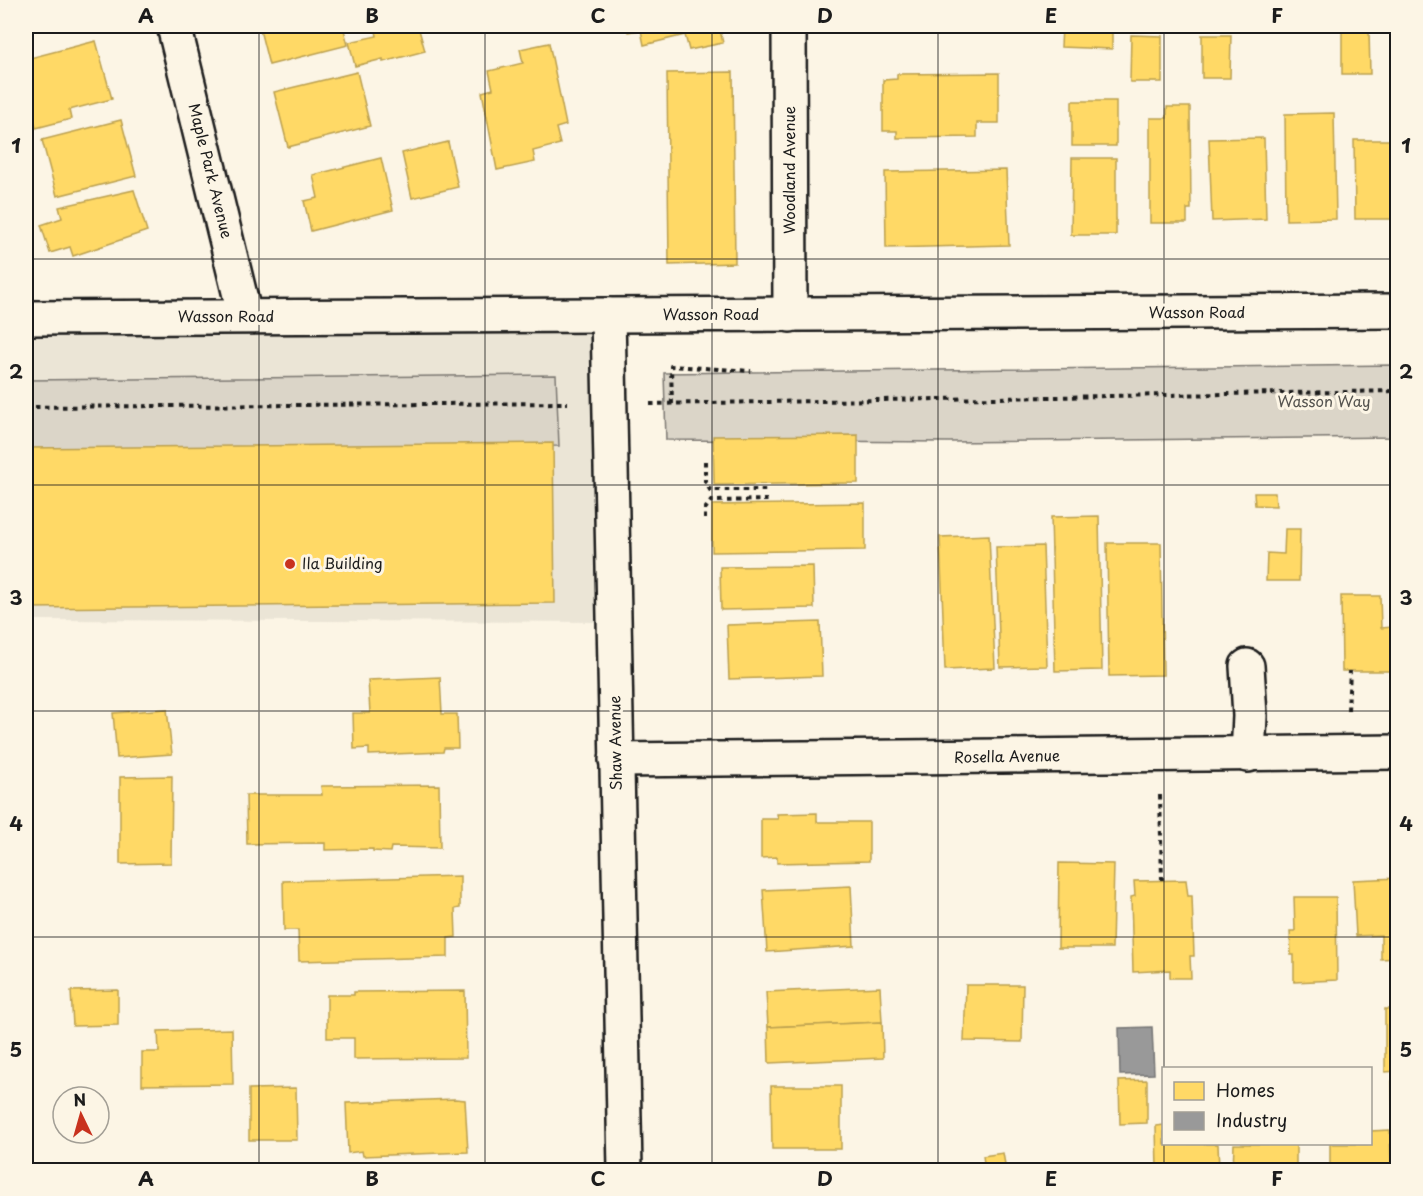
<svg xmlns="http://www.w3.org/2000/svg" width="1423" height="1196" viewBox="0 0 1423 1196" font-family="'Playpen Sans',sans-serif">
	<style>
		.built { fill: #ebe5d6 }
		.green { fill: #dbd5c8; stroke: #7c7872; stroke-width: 1.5 }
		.homes { fill: #ffd966; stroke: #bba050; stroke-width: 1.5 }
		.industry { fill: #999; stroke: #747474; stroke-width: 1.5 }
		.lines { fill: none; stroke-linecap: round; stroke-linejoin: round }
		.minor-casing { stroke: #1c1c1c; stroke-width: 38 }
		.path { stroke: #1c1c1c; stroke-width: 4; stroke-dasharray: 4.5 4.5; stroke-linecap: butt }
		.minor { stroke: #fcf5e5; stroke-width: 33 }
		.grid { fill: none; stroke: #1c1c1c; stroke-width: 1.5; stroke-opacity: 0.55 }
		.poi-dot { fill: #c8321e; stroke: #fcf5e5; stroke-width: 2 }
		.labels { text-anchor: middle; stroke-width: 6; stroke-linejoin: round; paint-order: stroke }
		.street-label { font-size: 15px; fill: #1c1c1c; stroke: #fcf5e5 }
		.park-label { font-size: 15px; fill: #555450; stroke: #fcf5e5 }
		.poi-label { font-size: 15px; fill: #1c1c1c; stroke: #fcf5e5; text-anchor: start }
		.neatline { fill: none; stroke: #1c1c1c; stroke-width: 2 }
		.grid-label { font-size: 20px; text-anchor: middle; font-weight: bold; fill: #1c1c1c }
	</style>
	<rect width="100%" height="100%" fill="#fcf5e5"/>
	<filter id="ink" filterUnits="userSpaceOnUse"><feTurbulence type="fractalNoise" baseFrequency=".0167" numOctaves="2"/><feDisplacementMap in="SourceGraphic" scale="12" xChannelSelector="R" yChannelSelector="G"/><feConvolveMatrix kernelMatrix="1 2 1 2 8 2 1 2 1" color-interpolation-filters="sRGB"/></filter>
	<g filter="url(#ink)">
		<polygon class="built" points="608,315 613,622 26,620 26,318"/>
		<g class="green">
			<polygon points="1397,365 1397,437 949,442 666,440 664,373"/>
			<polygon points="556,375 559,446 26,450 26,380"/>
		</g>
		<g class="homes">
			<polygon points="259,26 343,26 348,45 269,65"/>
			<polygon points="375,26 418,26 425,51 383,62 383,59 355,66 349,42 377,36"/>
			<polygon points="626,26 719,26 723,43 689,50 685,35 644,45 641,30 628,32"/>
			<rect x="885" y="26" width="68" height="3"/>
			<polygon points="1062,26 1112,26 1112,49 1061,47"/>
			<polygon points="1336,26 1370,26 1370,28 1336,29"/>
			<polygon points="1342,30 1369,30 1370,74 1342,74"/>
			<polygon points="1131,35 1162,36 1162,82 1130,82"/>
			<polygon points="1202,35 1231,35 1230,78 1202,78"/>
			<polygon points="96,41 112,99 69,110 71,119 36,128 34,120 26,122 26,59"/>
			<polygon points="549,43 566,125 556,128 560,144 533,151 535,162 497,170 482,92 493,89 489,71 523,63 520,49"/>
			<polygon points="357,72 370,126 288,147 274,92"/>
			<polygon points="733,72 735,263 669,265 667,73"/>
			<polygon points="999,73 999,123 977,123 977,137 897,138 897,131 883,131 883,80 897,79 897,74"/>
			<rect x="1072" y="101" width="44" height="45"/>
			<polygon points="1167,107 1190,107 1191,209 1187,209 1187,223 1150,223 1150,118 1167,118"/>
			<polygon points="1334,113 1336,219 1286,220 1285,114"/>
			<polygon points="121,120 136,176 57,196 42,140"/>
			<polygon points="1264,138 1266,219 1212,221 1209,139"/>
			<polygon points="1354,140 1398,140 1398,219 1355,219"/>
			<polygon points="448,142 458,187 412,198 402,153"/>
			<polygon points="381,158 393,210 311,231 304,201 318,198 313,175"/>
			<polygon points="1072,158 1116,158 1116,235 1071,235"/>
			<polygon points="1006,170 1009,245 886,248 885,172"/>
			<polygon points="134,190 147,231 73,256 70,247 50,253 41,225 62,218 59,207"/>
			<polygon points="858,435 858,483 714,485 713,436"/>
			<polygon points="553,443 555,603 26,608 26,448"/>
			<polygon points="1254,493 1275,493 1276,506 1255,505"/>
			<polygon points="865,503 865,550 712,552 712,505"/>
			<polygon points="1099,516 1102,670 1055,671 1051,517"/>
			<polygon points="1285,529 1300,529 1299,581 1266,581 1267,553 1284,554"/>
			<polygon points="989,535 995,668 945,670 940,537"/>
			<polygon points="1107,543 1161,543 1163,675 1109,676"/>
			<polygon points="1043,546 1047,666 1000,667 996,547"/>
			<polygon points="813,566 814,608 721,610 720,567"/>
			<polygon points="1341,596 1380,596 1381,628 1393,627 1393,671 1342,671"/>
			<polygon points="820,622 822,676 729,679 727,625"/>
			<polygon points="440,677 442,714 457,714 458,748 444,748 443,752 369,755 369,748 354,749 353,713 370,713 368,680"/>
			<polygon points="167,709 172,754 117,758 113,713"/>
			<polygon points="172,776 171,863 120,864 120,777"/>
			<polygon points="439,785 440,848 391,847 390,852 373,851 373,849 325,850 325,843 247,844 246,795 322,795 321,786"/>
			<polygon points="817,813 817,822 869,822 869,861 777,863 777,857 761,858 761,819 778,819 777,814"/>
			<polygon points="1059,863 1114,864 1112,948 1058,948"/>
			<polygon points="460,876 460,908 455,909 456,937 448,938 448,957 299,961 298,930 284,930 283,881"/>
			<polygon points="1398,878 1398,958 1381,959 1381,935 1356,936 1353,880"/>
			<polygon points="1186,880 1188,896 1192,896 1194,956 1190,956 1191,978 1170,978 1170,970 1133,972 1131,897 1135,896 1134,881"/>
			<polygon points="851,886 854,946 767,952 763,890"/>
			<polygon points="1294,897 1336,897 1337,980 1294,982 1294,955 1291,955 1290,931 1295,931"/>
			<polygon points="966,985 1023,985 1022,1042 964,1041"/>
			<polygon points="880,987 882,1022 768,1027 766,992"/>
			<polygon points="118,990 118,1025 73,1026 71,991"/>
			<polygon points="465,991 466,1058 354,1059 354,1038 327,1038 327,995 354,995 354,992"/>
			<polygon points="1385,1009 1398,1009 1398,1071 1385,1072"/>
			<polygon points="882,1022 883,1058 769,1063 768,1027"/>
			<polygon points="232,1029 233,1084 142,1085 142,1052 159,1052 158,1031"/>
			<polygon points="1147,1080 1147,1123 1120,1124 1119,1081"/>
			<polygon points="1392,1081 1398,1081 1398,1124 1393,1123"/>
			<polygon points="771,1086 841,1086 841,1149 772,1149"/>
			<polygon points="296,1088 297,1140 249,1140 249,1089"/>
			<polygon points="455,1099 465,1100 468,1152 363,1156 362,1151 348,1153 346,1103"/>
			<polygon points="1164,1125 1164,1144 1218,1144 1219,1170 1157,1170 1156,1126"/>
			<polygon points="1390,1130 1391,1170 1330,1170 1330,1144 1370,1144 1370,1131"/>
			<polygon points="1234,1144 1296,1144 1296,1170 1233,1170"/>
			<polygon points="1003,1153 1006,1170 985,1170 983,1156"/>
		</g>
		<polygon class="industry" points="1152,1027 1154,1074 1120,1075 1119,1028"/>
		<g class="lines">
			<defs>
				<g id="minor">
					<polyline points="174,26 245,316"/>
					<polyline points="789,26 790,315"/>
					<polyline points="608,315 625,1170"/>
					<polyline points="26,318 1398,311"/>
					<polyline points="1247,666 1250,716 1248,755"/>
					<polyline points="616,760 1398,752"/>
				</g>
			</defs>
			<use href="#minor" class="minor-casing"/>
			<g class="path">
				<polyline points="650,404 1398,391"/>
				<polyline points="672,404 671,366 751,371"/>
				<polyline points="26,407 568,403"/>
				<polyline points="705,461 705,481 710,490 768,490"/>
				<polyline points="705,519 705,509 711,501 770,500"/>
				<polyline points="1348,710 1350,671"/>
				<polyline points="1160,795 1162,880"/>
			</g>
			<use href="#minor" class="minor"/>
		</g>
	</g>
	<path class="grid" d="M259,26V1170M485,26V1170M712,26V1170M938,26V1170M1164,26V1068M26,259H1398M26,485H1398M26,711H1398M26,937H1398M1164,1144V1170"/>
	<circle class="poi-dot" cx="290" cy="564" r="6"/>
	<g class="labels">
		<g class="street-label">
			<text transform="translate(790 170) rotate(-90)" y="5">Woodland Avenue</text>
			<text transform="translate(210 171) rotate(76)" y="5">Maple Park Avenue</text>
			<text x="1197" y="318">Wasson Road</text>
			<text x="711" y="320">Wasson Road</text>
			<text x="226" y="322">Wasson Road</text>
			<text transform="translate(616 743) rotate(-91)" y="5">Shaw Avenue</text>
			<text transform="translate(1007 757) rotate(-1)" y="5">Rosella Avenue</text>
		</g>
		<g class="park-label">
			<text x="1324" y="407">Wasson Way</text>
		</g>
		<g class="poi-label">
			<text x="302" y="569">Ila Building</text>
		</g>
	</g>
	<rect width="1423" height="1196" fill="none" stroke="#fcf5e5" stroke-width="66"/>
	<rect x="1162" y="1067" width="210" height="78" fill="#fcf5e5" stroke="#a29e95" stroke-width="1.5"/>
	<rect x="1174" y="1082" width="30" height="18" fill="#ffd966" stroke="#a29e95" stroke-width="1.5"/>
	<text x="1216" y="1097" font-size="18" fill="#1c1c1c">Homes</text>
	<rect x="1174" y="1112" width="30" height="18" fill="#999999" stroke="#a29e95" stroke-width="1.5"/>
	<text x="1216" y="1127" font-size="18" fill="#1c1c1c">Industry</text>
	<g transform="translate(81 1115) rotate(355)"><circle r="28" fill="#fcf5e5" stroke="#a29e95" stroke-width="1.5"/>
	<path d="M0-4.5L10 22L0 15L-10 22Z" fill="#c8321e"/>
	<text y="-9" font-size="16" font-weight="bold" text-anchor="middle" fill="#1c1c1c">N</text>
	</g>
	<rect x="33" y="33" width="1357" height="1130" class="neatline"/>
	<g class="grid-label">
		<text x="146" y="23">A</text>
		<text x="372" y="23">B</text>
		<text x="598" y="23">C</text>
		<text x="825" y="23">D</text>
		<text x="1051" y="23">E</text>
		<text x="1277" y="23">F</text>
		<text x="16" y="153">1</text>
		<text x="1406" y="153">1</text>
		<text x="16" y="379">2</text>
		<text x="1406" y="379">2</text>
		<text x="16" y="605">3</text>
		<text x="1406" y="605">3</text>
		<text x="16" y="831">4</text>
		<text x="1406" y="831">4</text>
		<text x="16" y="1057">5</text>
		<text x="1406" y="1057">5</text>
		<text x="146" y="1186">A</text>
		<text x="372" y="1186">B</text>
		<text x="598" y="1186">C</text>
		<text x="825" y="1186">D</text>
		<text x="1051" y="1186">E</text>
		<text x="1277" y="1186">F</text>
	</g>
</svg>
